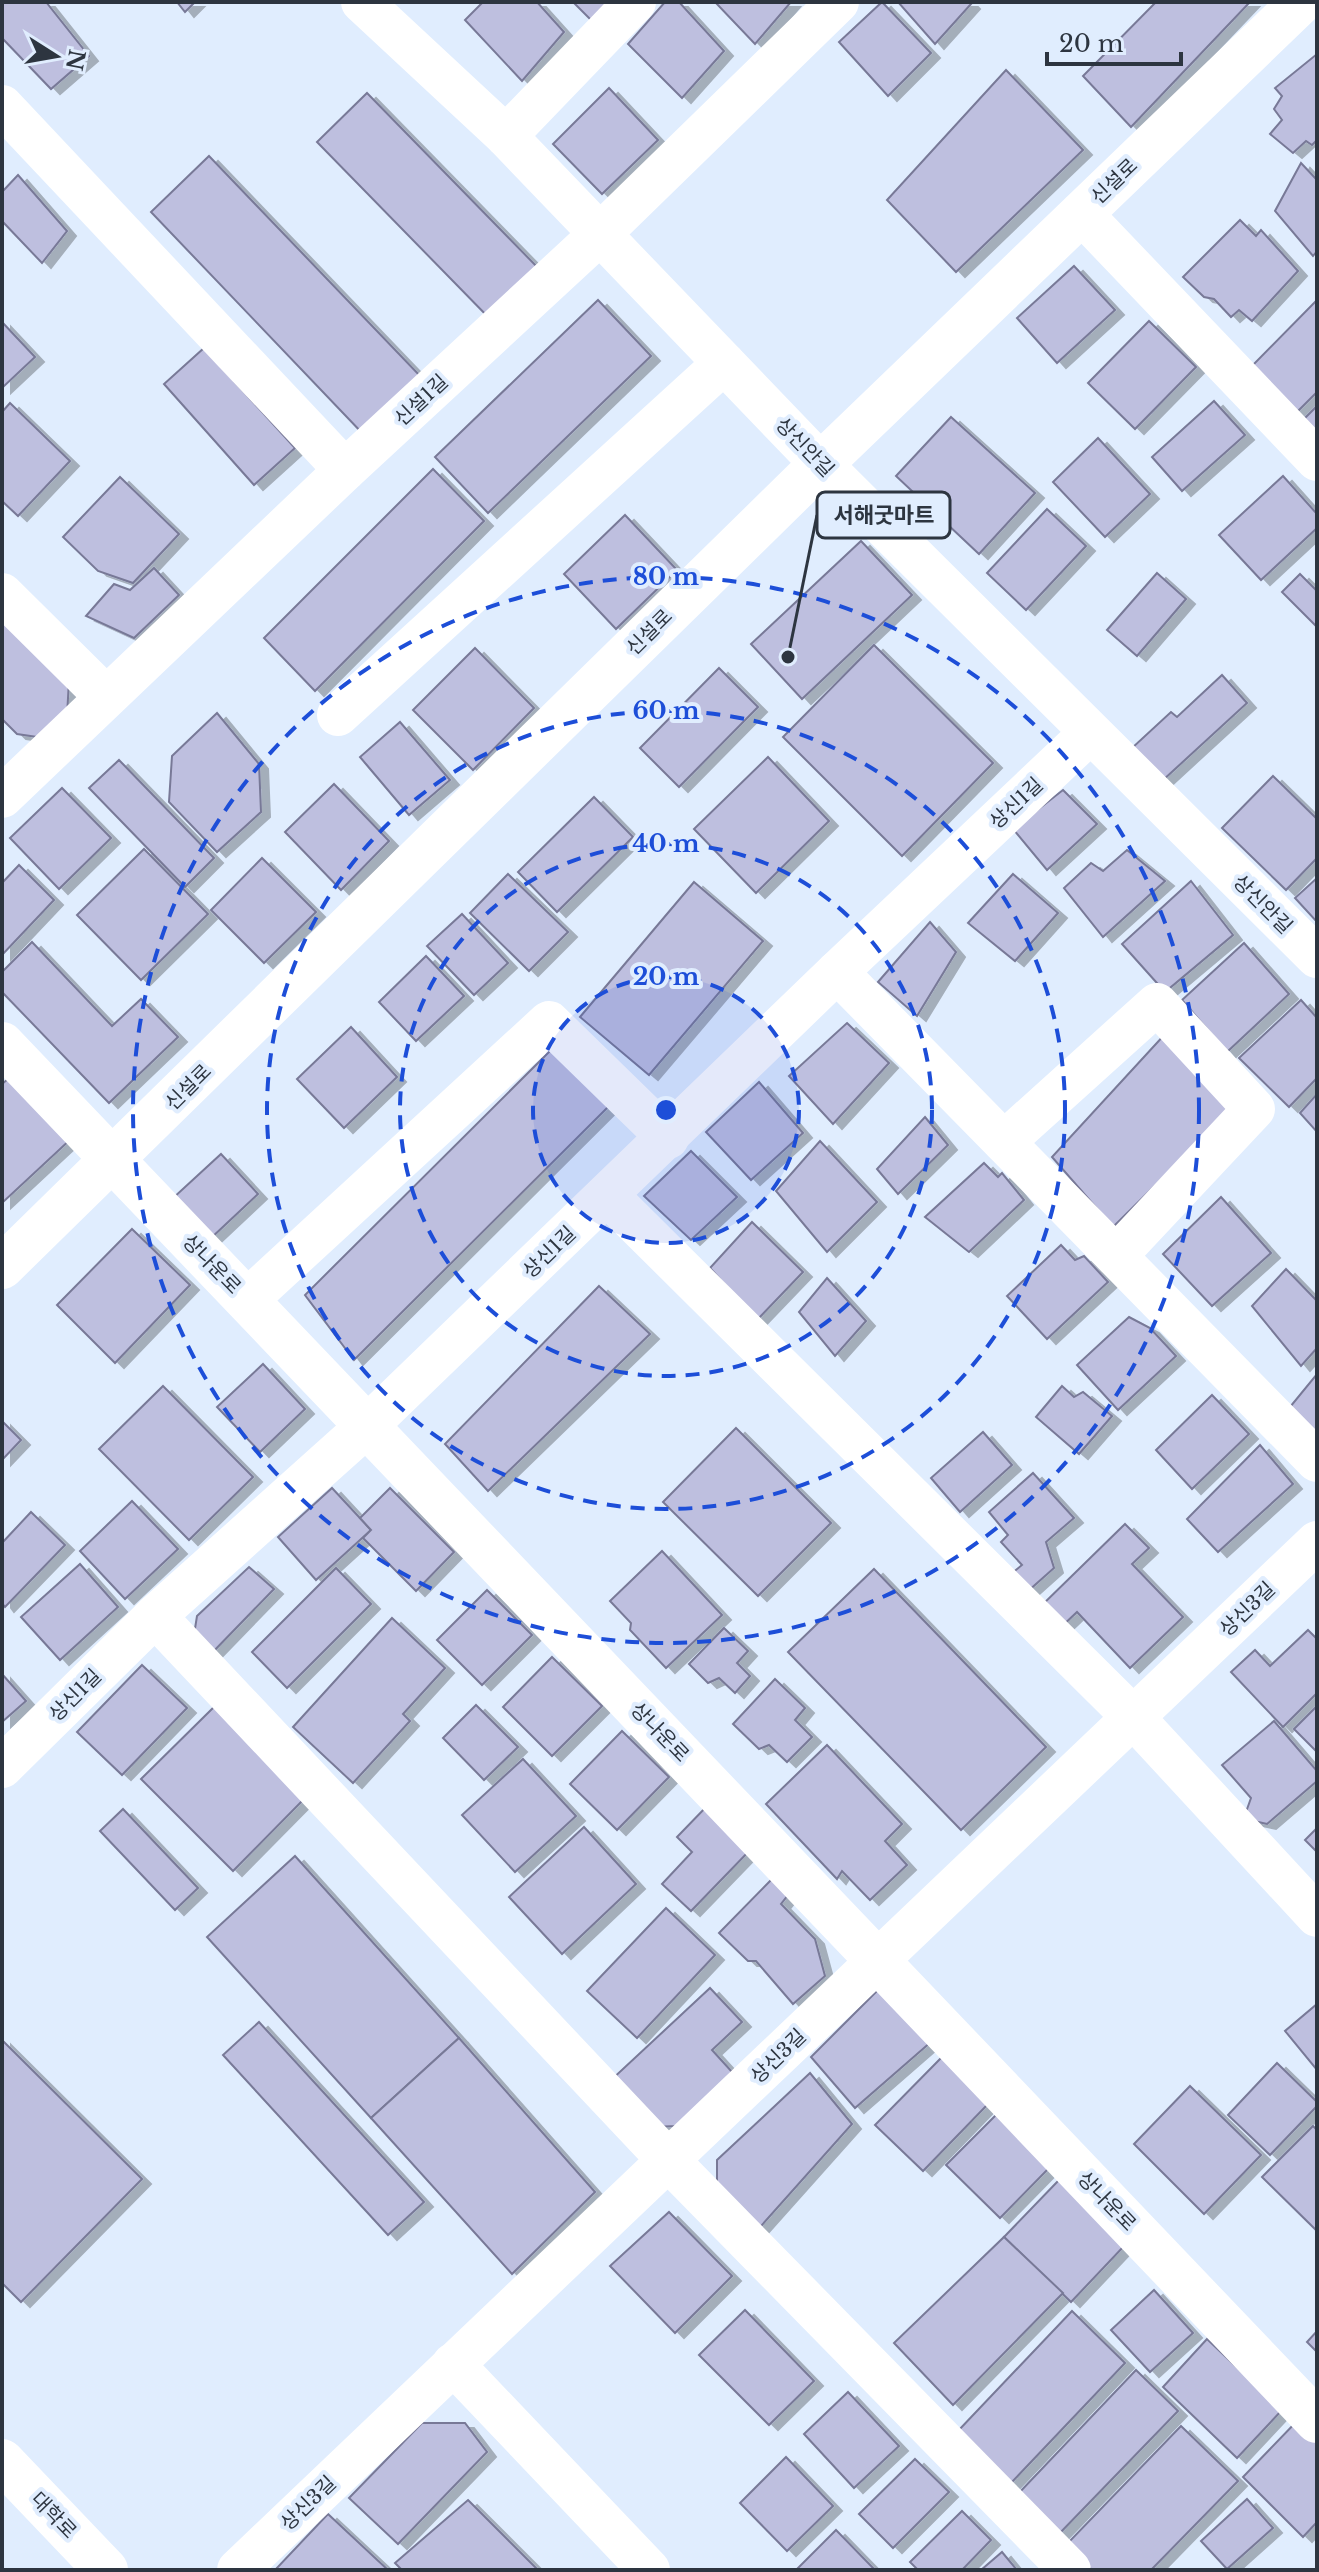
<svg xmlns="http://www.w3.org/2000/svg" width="1319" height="2572" viewBox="0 0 1319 2572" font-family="'Libre Baskerville','Noto Sans KR',serif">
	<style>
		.building { fill: #bebfdf; stroke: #787997; stroke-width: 2; filter: url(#shadow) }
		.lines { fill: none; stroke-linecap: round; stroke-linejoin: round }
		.minor { stroke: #fff; stroke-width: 42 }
		.tertiary { stroke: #fff; stroke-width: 44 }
		.ring { fill: none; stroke: #1d4ed8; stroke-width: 4; stroke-dasharray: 14 10 }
		.labels { text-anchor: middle; stroke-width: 8; stroke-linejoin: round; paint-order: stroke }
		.street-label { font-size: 20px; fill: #2d3540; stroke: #e0edfe }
		.centre { fill: #1d4ed8; stroke: #e0edfe; stroke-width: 4 }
		.ring-label { font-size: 24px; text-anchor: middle; font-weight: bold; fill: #1d4ed8; stroke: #e0edfe; stroke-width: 8; stroke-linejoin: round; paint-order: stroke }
		.leader { fill: none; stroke: #2d3540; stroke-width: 3 }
		.callout-dot { fill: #2d3540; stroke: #e0edfe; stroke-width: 3 }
		.callout { fill: #e0edfe; stroke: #2d3540; stroke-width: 3 }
		.callout-label { font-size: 22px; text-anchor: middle; font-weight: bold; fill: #2d3540 }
	</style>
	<defs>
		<filter id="shadow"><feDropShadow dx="9" dy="5" stdDeviation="0" flood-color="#0004"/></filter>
	</defs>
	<rect width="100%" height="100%" fill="#e0edfe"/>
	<g class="building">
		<polygon points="2,2 46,2 89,56 51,89 2,38"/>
		<polygon points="177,2 195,2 185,12"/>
		<polygon points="483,2 537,2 564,32 522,81 465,20"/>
		<polygon points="573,2 609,2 593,22"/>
		<polygon points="665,2 679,2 724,51 682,98 628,44"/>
		<polygon points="715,2 791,2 755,44"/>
		<polygon points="882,2 931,53 888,96 839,42"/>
		<polygon points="898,2 969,2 971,4 935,44"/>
		<polygon points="1156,2 1250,2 1131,127 1083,76"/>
		<polygon points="1317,54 1317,140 1312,145 1306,141 1293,153 1270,134 1282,120 1274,109 1282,96 1275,88"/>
		<polygon points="1006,70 1083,150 956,272 887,200"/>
		<polygon points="609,88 658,140 602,194 553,144"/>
		<polygon points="367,93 544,274 494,323 317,142"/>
		<polygon points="209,156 423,379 365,436 151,212"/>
		<polygon points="1301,163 1317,180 1317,251 1313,256 1275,211"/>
		<polygon points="18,175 67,231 42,263 2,221 2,192"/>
		<polygon points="1240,220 1256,236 1261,230 1298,271 1252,321 1239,310 1231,317 1214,299 1204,297 1183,277"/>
		<polygon points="1074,266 1115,310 1057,363 1017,318"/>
		<polygon points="598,300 651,356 488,513 435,457"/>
		<polygon points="1317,300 1317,392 1295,414 1250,368"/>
		<polygon points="1149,321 1196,367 1135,429 1088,383"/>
		<polygon points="2,322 35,357 2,388"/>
		<polygon points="204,348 295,448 254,485 164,384"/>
		<polygon points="1214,401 1245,435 1182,491 1152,457"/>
		<polygon points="10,403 70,461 18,516 2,501 2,412"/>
		<polygon points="1317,406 1317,445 1298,425"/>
		<polygon points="951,417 1035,493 979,554 896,476"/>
		<polygon points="1098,438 1150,494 1105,537 1053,482"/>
		<polygon points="433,469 484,521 315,691 264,638"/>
		<polygon points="1283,476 1317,514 1317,528 1261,580 1219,535"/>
		<polygon points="120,477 179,534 133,583 98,571 63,537"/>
		<polygon points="1047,509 1086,546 1026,610 987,573"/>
		<polygon points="625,515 677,570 616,629 564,574"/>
		<polygon points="861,541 912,595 802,699 751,644"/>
		<polygon points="154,568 179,595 134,638 86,616 114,584 130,590"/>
		<polygon points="1157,573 1186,599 1137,656 1107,630"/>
		<polygon points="1300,574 1315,589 1317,587 1317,627 1282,592"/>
		<polygon points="2,609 69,680 67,716 44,738 17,734 2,719"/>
		<polygon points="874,645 993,763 902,856 783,737"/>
		<polygon points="475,648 534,708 473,770 413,710"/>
		<polygon points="719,668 758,707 679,787 640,748"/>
		<polygon points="1222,675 1247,703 1162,781 1132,748 1171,712 1177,717"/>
		<polygon points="217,713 259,764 261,812 217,852 169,802 172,756"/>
		<polygon points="400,722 450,780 409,815 360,757"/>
		<polygon points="768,757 829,821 756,893 694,829"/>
		<polygon points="119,760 214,858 185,887 89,788"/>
		<polygon points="1273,776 1317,819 1317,858 1286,890 1222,828"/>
		<polygon points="334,784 389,841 341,890 285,832"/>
		<polygon points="62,788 111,838 59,889 10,838"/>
		<polygon points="1063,790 1097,824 1047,870 1013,829"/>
		<polygon points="594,797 633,837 557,912 518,872"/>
		<polygon points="144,849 208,914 141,980 77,915"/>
		<polygon points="1127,850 1165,881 1103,937 1064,888 1091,863 1103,871"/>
		<polygon points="262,858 316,912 264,963 211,910"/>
		<polygon points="19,865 54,900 2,955 2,883"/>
		<polygon points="508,874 568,932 529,971 470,913"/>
		<polygon points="1013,874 1058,913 1015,961 968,923"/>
		<polygon points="1317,878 1317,922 1295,898"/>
		<polygon points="1191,881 1233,935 1165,992 1122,944"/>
		<polygon points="694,882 763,941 649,1075 580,1017"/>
		<polygon points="462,914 508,963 474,995 427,946"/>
		<polygon points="930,922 956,952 917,1016 878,982"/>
		<polygon points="32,942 112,1026 141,999 178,1037 109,1103 2,992 2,972"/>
		<polygon points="1244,943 1289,994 1227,1052 1182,1000"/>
		<polygon points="426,956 464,996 416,1041 379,1002"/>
		<polygon points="1301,1000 1317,1018 1317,1078 1289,1107 1239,1058"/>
		<polygon points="847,1023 889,1063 833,1124 789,1076"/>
		<polygon points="351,1027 397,1077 344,1128 297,1079"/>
		<polygon points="1166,1033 1237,1105 1113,1227 1052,1157"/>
		<polygon points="555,1046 613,1102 354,1360 305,1295"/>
		<polygon points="14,1074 73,1137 2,1203 2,1084"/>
		<polygon points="759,1082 803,1133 751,1180 706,1132"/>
		<polygon points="1317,1094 1317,1132 1300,1113"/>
		<polygon points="925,1117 948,1145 898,1194 877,1169"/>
		<polygon points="820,1141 877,1202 827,1252 776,1191"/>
		<polygon points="691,1151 737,1197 691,1240 644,1196"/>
		<polygon points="221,1154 258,1194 210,1239 172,1199"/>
		<polygon points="984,1163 998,1177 1002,1173 1024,1200 969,1252 925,1217"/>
		<polygon points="1221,1197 1271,1253 1212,1306 1163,1254"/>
		<polygon points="752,1222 803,1272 757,1320 710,1268"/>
		<polygon points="132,1229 190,1285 115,1363 57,1305"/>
		<polygon points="1061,1245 1075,1260 1084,1256 1108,1282 1047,1339 1007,1296"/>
		<polygon points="1286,1269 1317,1301 1317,1348 1301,1366 1252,1306"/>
		<polygon points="827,1278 866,1321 835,1356 799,1312"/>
		<polygon points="599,1286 650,1334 488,1491 445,1444"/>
		<polygon points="1129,1317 1150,1328 1176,1356 1118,1410 1077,1365"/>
		<polygon points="263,1364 305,1409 260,1452 217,1407"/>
		<polygon points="1317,1374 1317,1453 1281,1418"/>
		<polygon points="163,1386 253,1477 189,1540 99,1449"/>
		<polygon points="1062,1386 1074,1397 1083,1392 1112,1416 1079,1454 1036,1417"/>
		<polygon points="1212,1395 1249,1434 1192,1489 1156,1450"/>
		<polygon points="2,1421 21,1440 2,1460"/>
		<polygon points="736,1428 831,1523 758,1596 663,1502"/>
		<polygon points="983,1432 1012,1465 960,1512 931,1478"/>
		<polygon points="1260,1445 1293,1484 1218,1552 1187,1519"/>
		<polygon points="1033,1473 1074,1518 1046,1542 1054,1568 1027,1592 1011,1574 1022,1565 1001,1542 1008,1535 989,1512"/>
		<polygon points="332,1488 371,1530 316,1580 278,1537"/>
		<polygon points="390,1488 454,1552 416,1591 363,1538 371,1530 360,1518"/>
		<polygon points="132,1501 178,1549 125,1599 80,1551"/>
		<polygon points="31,1512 65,1545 5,1607 2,1603 2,1543"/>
		<polygon points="1125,1524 1149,1548 1132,1564 1183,1617 1130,1668 1077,1612 1058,1630 1038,1609"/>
		<polygon points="662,1551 722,1615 666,1668 630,1630 631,1623 610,1601"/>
		<polygon points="80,1564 118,1607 60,1660 21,1617"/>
		<polygon points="249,1567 274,1589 209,1656 193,1641 197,1616"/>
		<polygon points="336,1568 371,1604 287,1688 252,1652"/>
		<polygon points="874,1569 1046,1747 961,1830 788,1652"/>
		<polygon points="487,1590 532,1635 482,1685 437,1640"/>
		<polygon points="392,1618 445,1668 403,1714 410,1721 353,1783 293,1727"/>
		<polygon points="724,1628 748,1651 737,1663 750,1676 735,1693 719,1678 708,1683 689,1664"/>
		<polygon points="1308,1630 1317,1639 1317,1693 1283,1727 1231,1672 1255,1650 1270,1666"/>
		<polygon points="552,1657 602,1706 552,1756 503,1707"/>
		<polygon points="142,1665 187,1708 122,1775 77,1732"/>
		<polygon points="2,1674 26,1701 2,1722"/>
		<polygon points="775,1679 805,1708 795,1720 812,1737 787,1762 769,1745 759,1749 733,1724"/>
		<polygon points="476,1705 518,1747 484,1780 443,1738"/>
		<polygon points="215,1706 306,1797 233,1871 141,1779"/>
		<polygon points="1317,1706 1317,1752 1294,1729"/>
		<polygon points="1274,1721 1317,1771 1317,1781 1267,1824 1254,1821 1246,1812 1251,1798 1222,1765"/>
		<polygon points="622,1731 669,1777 617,1830 570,1784"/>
		<polygon points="827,1745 902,1824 885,1841 907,1865 870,1900 842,1871 837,1879 766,1804"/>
		<polygon points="523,1759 576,1816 515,1872 462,1815"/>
		<polygon points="709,1804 753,1847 691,1911 662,1884 692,1852 677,1837"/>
		<polygon points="123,1809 198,1888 175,1910 100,1831"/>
		<polygon points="584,1827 636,1884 562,1954 509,1897"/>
		<polygon points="1317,1828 1317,1852 1305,1840"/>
		<polygon points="295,1856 459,2038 371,2118 207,1937"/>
		<polygon points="772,1879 788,1895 781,1904 815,1939 825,1976 793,2004 756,1961 748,1961 719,1933"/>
		<polygon points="666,1908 715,1955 637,2038 587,1991"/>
		<polygon points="710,1988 742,2022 712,2050 733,2073 677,2126 651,2127 609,2082"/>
		<polygon points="879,1989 932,2041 855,2108 811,2057"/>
		<polygon points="1317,2004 1317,2070 1285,2031"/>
		<polygon points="259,2022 424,2202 388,2235 223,2055"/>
		<polygon points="459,2038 595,2192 512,2274 371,2118"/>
		<polygon points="2,2040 142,2179 21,2302 2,2283"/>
		<polygon points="942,2057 989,2103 923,2171 875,2125"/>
		<polygon points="1277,2063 1317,2102 1317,2106 1270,2155 1228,2115"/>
		<polygon points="810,2073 852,2124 753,2235 717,2195 717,2160"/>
		<polygon points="1190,2086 1261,2155 1204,2214 1134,2144"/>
		<polygon points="996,2115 1049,2168 1000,2218 946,2165"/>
		<polygon points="1313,2126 1317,2130 1317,2231 1262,2177"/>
		<polygon points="1059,2180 1125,2245 1071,2302 1004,2237"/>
		<polygon points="669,2212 732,2276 675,2333 610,2266"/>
		<polygon points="1004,2237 1063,2293 953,2405 894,2343"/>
		<polygon points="1154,2290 1193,2333 1150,2372 1111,2330"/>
		<polygon points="745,2310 814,2381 769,2425 699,2355"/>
		<polygon points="1072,2311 1125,2363 1011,2483 957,2432"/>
		<polygon points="1317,2331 1317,2352 1307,2342"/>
		<polygon points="1207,2339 1282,2410 1237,2458 1163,2387"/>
		<polygon points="1136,2370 1178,2411 1057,2536 1016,2496"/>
		<polygon points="848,2392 899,2446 854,2488 804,2434"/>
		<polygon points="1299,2419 1317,2437 1317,2522 1303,2537 1243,2477"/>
		<polygon points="422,2423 465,2423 487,2452 398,2544 349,2498"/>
		<polygon points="1181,2426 1238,2481 1151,2570 1092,2570 1066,2545"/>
		<polygon points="786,2457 833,2506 787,2551 740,2503"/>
		<polygon points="915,2459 949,2492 893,2548 859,2514"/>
		<polygon points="1247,2499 1273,2528 1227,2569 1201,2541"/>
		<polygon points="468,2500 538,2570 402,2570 395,2563"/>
		<polygon points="962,2511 991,2540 962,2570 918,2570 910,2562"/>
		<polygon points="328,2514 388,2570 275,2570"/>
		<polygon points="836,2530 875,2570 796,2570"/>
		<polygon points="1002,2552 1017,2570 981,2570"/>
	</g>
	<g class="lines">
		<g class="minor">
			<polyline points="362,2 506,136 821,464 1317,957"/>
			<polyline points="2,106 345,470"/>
			<polyline points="506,136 635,2"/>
			<polyline points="1081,213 1317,460"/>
			<polyline points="2,594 105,696"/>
			<polyline points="338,715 724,363"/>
			<polyline points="2,797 345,470 599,235 838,2"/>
			<polyline points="837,972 1317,1461"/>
			<polyline points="1004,1142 1157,1004 1254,1109 1116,1256"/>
			<polyline points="608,1196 1133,1717 1317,1916"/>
			<polyline points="247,1300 549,1022 668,1138"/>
			<polyline points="155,1616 668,2160 1070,2570"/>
			<polyline points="2,1767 155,1616 367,1426 837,972 1090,733"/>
			<polyline points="453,2364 649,2570"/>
			<polyline points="238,2570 1317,1542"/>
		</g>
		<g class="tertiary">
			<polyline points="2,1044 1317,2421"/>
			<polyline points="2,1267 821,464 1301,2"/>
			<polyline points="2,2461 106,2570"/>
		</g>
	</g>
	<circle cx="666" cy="1110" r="133" fill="#1d4ed8" fill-opacity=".12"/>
	<g class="ring">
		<circle cx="666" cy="1110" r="133"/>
		<circle cx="666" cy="1110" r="266"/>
		<circle cx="666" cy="1110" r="399"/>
		<circle cx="666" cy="1110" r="533"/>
	</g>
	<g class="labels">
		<g class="street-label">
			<text transform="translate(1114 181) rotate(-44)" y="7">신설로</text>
			<text transform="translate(421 400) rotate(-43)" y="7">신설1길</text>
			<text transform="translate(805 447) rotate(46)" y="7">상신안길</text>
			<text transform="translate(649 632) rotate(-45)" y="7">신설로</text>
			<text transform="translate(1016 803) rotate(-43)" y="7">상신1길</text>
			<text transform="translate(1263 904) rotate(45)" y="7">상신안길</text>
			<text transform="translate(188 1087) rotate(-45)" y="7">신설로</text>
			<text transform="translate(549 1252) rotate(-44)" y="7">상신1길</text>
			<text transform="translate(212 1264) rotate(46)" y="7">상나운로</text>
			<text transform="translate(1247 1609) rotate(-44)" y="7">상신3길</text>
			<text transform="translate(75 1695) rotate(-45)" y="7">상신1길</text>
			<text transform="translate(660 1732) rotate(46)" y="7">상나운로</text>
			<text transform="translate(778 2056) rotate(-44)" y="7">상신3길</text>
			<text transform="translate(1107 2201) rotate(46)" y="7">상나운로</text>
			<text transform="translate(308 2503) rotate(-44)" y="7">상신3길</text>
			<text transform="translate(54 2515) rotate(46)" y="7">대학로</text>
		</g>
	</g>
	<circle cx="666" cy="1110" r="12" class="centre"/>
	<g class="ring-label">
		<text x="666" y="585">80 m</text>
		<text x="666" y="719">60 m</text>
		<text x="666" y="852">40 m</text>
		<text x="666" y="985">20 m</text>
	</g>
	<path class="leader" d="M788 657L817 515"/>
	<circle class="callout-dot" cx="788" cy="657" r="8"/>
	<rect class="callout" x="817" y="492" width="133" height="46" rx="8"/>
	<g class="callout-label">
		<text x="884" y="523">서해굿마트</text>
	</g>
	<rect width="1319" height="2572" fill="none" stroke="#2d3540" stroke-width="8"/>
	<g transform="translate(56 56) rotate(101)" stroke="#e0edfe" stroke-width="6" paint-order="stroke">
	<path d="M0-6L14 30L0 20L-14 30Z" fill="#2d3540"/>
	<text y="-12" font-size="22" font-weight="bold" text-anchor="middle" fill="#2d3540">N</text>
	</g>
	<path d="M1047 52v12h134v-12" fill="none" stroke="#2d3540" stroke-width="4"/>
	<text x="1059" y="52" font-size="24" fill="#2d3540" stroke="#e0edfe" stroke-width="6" paint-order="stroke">20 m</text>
</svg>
